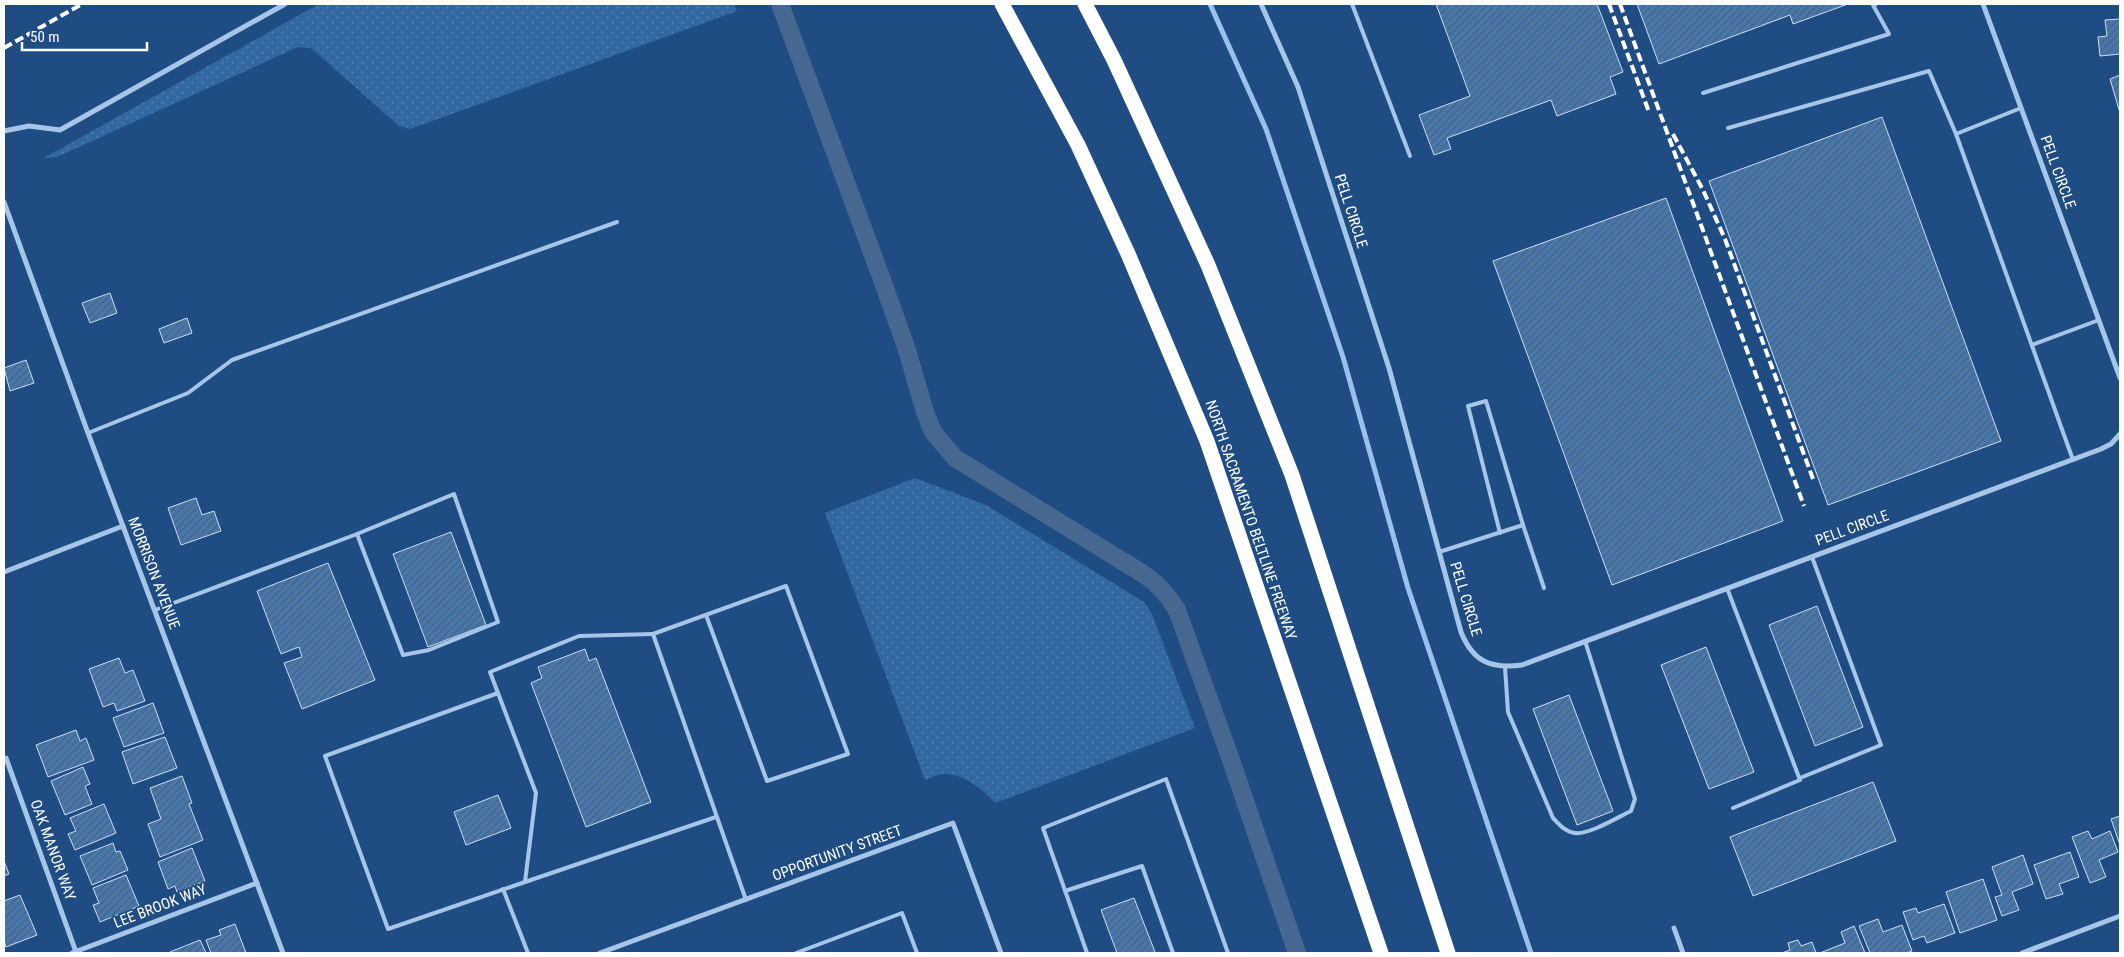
<svg xmlns="http://www.w3.org/2000/svg" width="2124" height="957" viewBox="0 0 2124 957" font-family="'Roboto Condensed',sans-serif">
	<style>
		.grass { fill: url(#grass-dots) }
		.lines { fill: none; stroke-linecap: round; stroke-linejoin: round }
		.stream { stroke: #9ac1eb; stroke-width: 5 }
		.canal { stroke: #466890; stroke-width: 18 }
		.building { fill: url(#building-hatch); stroke: #cbe0f7 }
		.lane { stroke: #a6c6e9; stroke-width: 4 }
		.street { stroke: #a6c6e9; stroke-width: 5 }
		.highway { stroke: #fff; stroke-width: 15 }
		.rail { stroke: #fff; stroke-width: 4; stroke-dasharray: 9 4; stroke-linecap: butt }
		.labels { text-anchor: middle; stroke-width: 4; stroke-linejoin: round; paint-order: stroke }
		.street-label { font-size: 15px; fill: #fff; stroke: #1f4d83 }
	</style>
	<defs>
		<pattern id="grass-dots" width="8" height="8" patternUnits="userSpaceOnUse" patternTransform="scale(1.25)"><rect width="8" height="8" fill="#3367a1"/><path d="M2 2h.1M6 6h.1" fill="none" stroke="#527eaf" stroke-width="1.8" stroke-linecap="round"/></pattern>
		<pattern id="building-hatch" width="6" height="6" patternUnits="userSpaceOnUse" patternTransform="scale(1.25)"><rect width="6" height="6" fill="#4877ac"/><path d="M-1 1l2-2M0 6l6-6M5 7l2-2" fill="none" stroke="#4a627c"/></pattern>
	</defs>
	<rect width="100%" height="100%" fill="#1f4d83"/>
	<g class="grass">
		<polygon points="319,4 734,4 737,11 410,129 399,126 311,48 298,47 57,157 44,158"/>
		<path d="M915,478L986,505L1144,602L1152,614L1195,728L995,803C982,789 965,774 944,774C938,774 930,778 925,780L825,513Z"/>
	</g>
	<g class="lines">
		<polyline class="stream" points="1210,4 1266,129 1343,357 1408,588 1531,953"/>
		<path class="canal" d="M780,4L884,285L906,347L925,412L933,432L955,458L1145,575C1159,585 1168,595 1177,610L1231,760L1297,953"/>
	</g>
	<g class="building">
		<polygon points="1436,4 1597,4 1623,72 1610,77 1616,94 1557,116 1551,100 1447,138 1451,149 1434,155 1419,115 1470,96"/>
		<polygon points="1637,4 1848,4 1793,24 1790,15 1659,64"/>
		<polygon points="2120,19 2120,54 2100,56 2098,37 2107,36 2105,20"/>
		<polygon points="2120,75 2120,113 2110,79"/>
		<polygon points="1882,117 2001,441 1828,505 1709,181"/>
		<polygon points="1666,198 1783,521 1612,585 1493,261"/>
		<polygon points="110,293 117,313 90,323 82,303"/>
		<polygon points="187,318 192,333 164,343 159,329"/>
		<polygon points="26,360 34,383 10,391 4,368"/>
		<polygon points="196,498 202,515 214,511 221,531 181,545 168,508"/>
		<polygon points="451,532 486,625 428,647 393,554"/>
		<polygon points="328,563 375,680 302,709 284,663 302,657 299,647 281,654 257,591"/>
		<polygon points="1817,606 1863,727 1815,746 1769,625"/>
		<polygon points="1706,647 1754,772 1709,789 1661,665"/>
		<polygon points="585,649 589,661 596,658 651,802 586,827 531,683 542,678 538,667"/>
		<polygon points="119,658 125,673 133,670 145,701 117,711 114,703 103,707 89,669"/>
		<polygon points="1569,695 1613,811 1577,825 1533,709"/>
		<polygon points="153,703 164,733 124,747 113,718"/>
		<polygon points="76,730 80,741 86,738 94,760 48,777 36,745"/>
		<polygon points="165,737 177,768 133,784 122,752"/>
		<polygon points="83,767 90,784 85,786 92,804 65,815 51,781"/>
		<polygon points="182,776 192,803 189,804 203,840 160,857 148,824 161,819 150,788"/>
		<polygon points="1873,782 1896,841 1753,896 1730,837"/>
		<polygon points="498,795 511,828 466,845 454,812"/>
		<polygon points="104,804 116,833 75,850 68,834 76,831 70,818"/>
		<polygon points="2120,816 2120,845 2111,819"/>
		<polygon points="2088,831 2092,839 2110,831 2118,852 2099,860 2106,877 2090,883 2072,837"/>
		<polygon points="113,843 116,852 120,851 128,870 92,885 80,856"/>
		<polygon points="192,848 205,881 177,892 175,886 168,889 158,862"/>
		<polygon points="2070,852 2079,877 2059,884 2063,894 2046,899 2034,865"/>
		<polygon points="2023,855 2033,884 2012,892 2019,910 2002,916 1995,897 2002,895 1992,867"/>
		<polygon points="4,861 9,874 4,876"/>
		<polygon points="126,875 139,906 100,922 93,905 99,903 93,888"/>
		<polygon points="1983,879 1997,920 1960,933 1946,892"/>
		<polygon points="20,895 37,935 6,947 4,941 4,901"/>
		<polygon points="1134,898 1155,952 1152,953 1117,953 1101,910"/>
		<polygon points="1944,904 1955,933 1927,943 1924,936 1913,940 1903,912 1916,908 1918,913"/>
		<polygon points="1878,919 1883,932 1902,925 1912,951 1906,953 1870,953 1859,926"/>
		<polygon points="235,924 246,953 211,953 206,940 221,935 219,930"/>
		<polygon points="1854,926 1865,953 1820,953 1845,943 1841,932"/>
		<polygon points="200,940 206,953 170,953 170,952"/>
		<polygon points="1798,940 1801,946 1812,942 1816,953 1782,953 1790,950 1788,943"/>
	</g>
	<g class="lines">
		<g class="lane">
			<polyline points="1352,4 1410,156"/>
			<polyline points="1703,93 1889,34 1873,5 1876,4"/>
			<polyline points="1728,128 1929,71 1956,134 2021,108"/>
			<polyline points="1956,134 2073,460"/>
			<polyline points="2032,345 2099,320"/>
			<polyline points="88,433 188,393 232,360 617,222"/>
			<polyline points="1500,533 1468,406 1486,401 1523,525"/>
			<polyline points="1439,552 1523,525 1544,588"/>
			<polyline points="1727,588 1800,780 1733,808"/>
			<polyline points="155,610 357,534 403,655 429,650 498,622 454,494 357,534"/>
			<polyline points="706,615 767,781 848,754 786,586 653,634 746,900"/>
			<polyline points="653,634 579,636 490,672 536,793 525,882 716,817"/>
			<path d="M1505,667L1508,712L1553,818C1559,824 1565,832 1575,833C1589,835 1618,817 1631,811L1635,799L1585,641"/>
			<polyline points="498,693 325,756 388,929 525,882"/>
			<polyline points="1800,778 1881,745 1812,557"/>
			<polyline points="503,889 528,953"/>
			<polyline points="1065,891 1142,866 1173,953"/>
			<polyline points="796,953 902,913 917,953"/>
			<polyline points="1087,953 1043,828 1166,779 1228,953"/>
		</g>
		<g class="street">
			<path d="M1261,4L1298,87L1389,368L1461,632C1473,662 1491,669 1522,665L2101,449L2111,444L2120,434"/>
			<polyline points="1983,4 2120,378"/>
			<polyline points="4,131 29,126 60,130 285,4"/>
			<polyline points="4,202 88,433 283,953"/>
			<polyline points="4,572 123,526"/>
			<polyline points="6,758 76,952"/>
			<polyline points="1674,928 1683,953"/>
			<polyline points="72,953 257,883"/>
			<polyline points="600,953 953,823 1001,953"/>
			<polyline points="2022,953 2120,916"/>
		</g>
		<g class="highway">
			<polyline points="1002,4 1078,145 1129,256 1207,441 1381,953"/>
			<polyline points="1085,4 1114,60 1208,265 1292,475 1448,953"/>
		</g>
		<g class="rail">
			<polyline points="1609,4 1649,112"/>
			<polyline points="1620,4 1804,506"/>
			<polyline points="4,48 82,4"/>
			<polyline points="1673,134 1703,190 1725,239 1813,479"/>
		</g>
	</g>
	<g class="labels">
		<g class="street-label">
			<text transform="translate(2058 172) rotate(70)" y="5">PELL CIRCLE</text>
			<text transform="translate(1351 211) rotate(72)" y="5">PELL CIRCLE</text>
			<text transform="translate(1251 520) rotate(71)" y="5">NORTH SACRAMENTO BELTLINE FREEWAY</text>
			<text transform="translate(1852 528) rotate(-20)" y="5">PELL CIRCLE</text>
			<text transform="translate(154 573) rotate(69)" y="5">MORRISON AVENUE</text>
			<text transform="translate(1466 599) rotate(73)" y="5">PELL CIRCLE</text>
			<text transform="translate(53 850) rotate(70)" y="5">OAK MANOR WAY</text>
			<text transform="translate(837 853) rotate(-20)" y="5">OPPORTUNITY STREET</text>
			<text transform="translate(160 906) rotate(-21)" y="5">LEE BROOK WAY</text>
		</g>
	</g>
	<rect width="2124" height="957" fill="none" stroke="#ffffff" stroke-width="10"/>
	<path d="M22 42v8h125v-8" fill="none" stroke="#ffffff" stroke-width="2.5"/>
	<text x="30" y="42" font-size="15" fill="#ffffff" stroke="#1f4d83" stroke-width="4" paint-order="stroke">50 m</text>
</svg>
